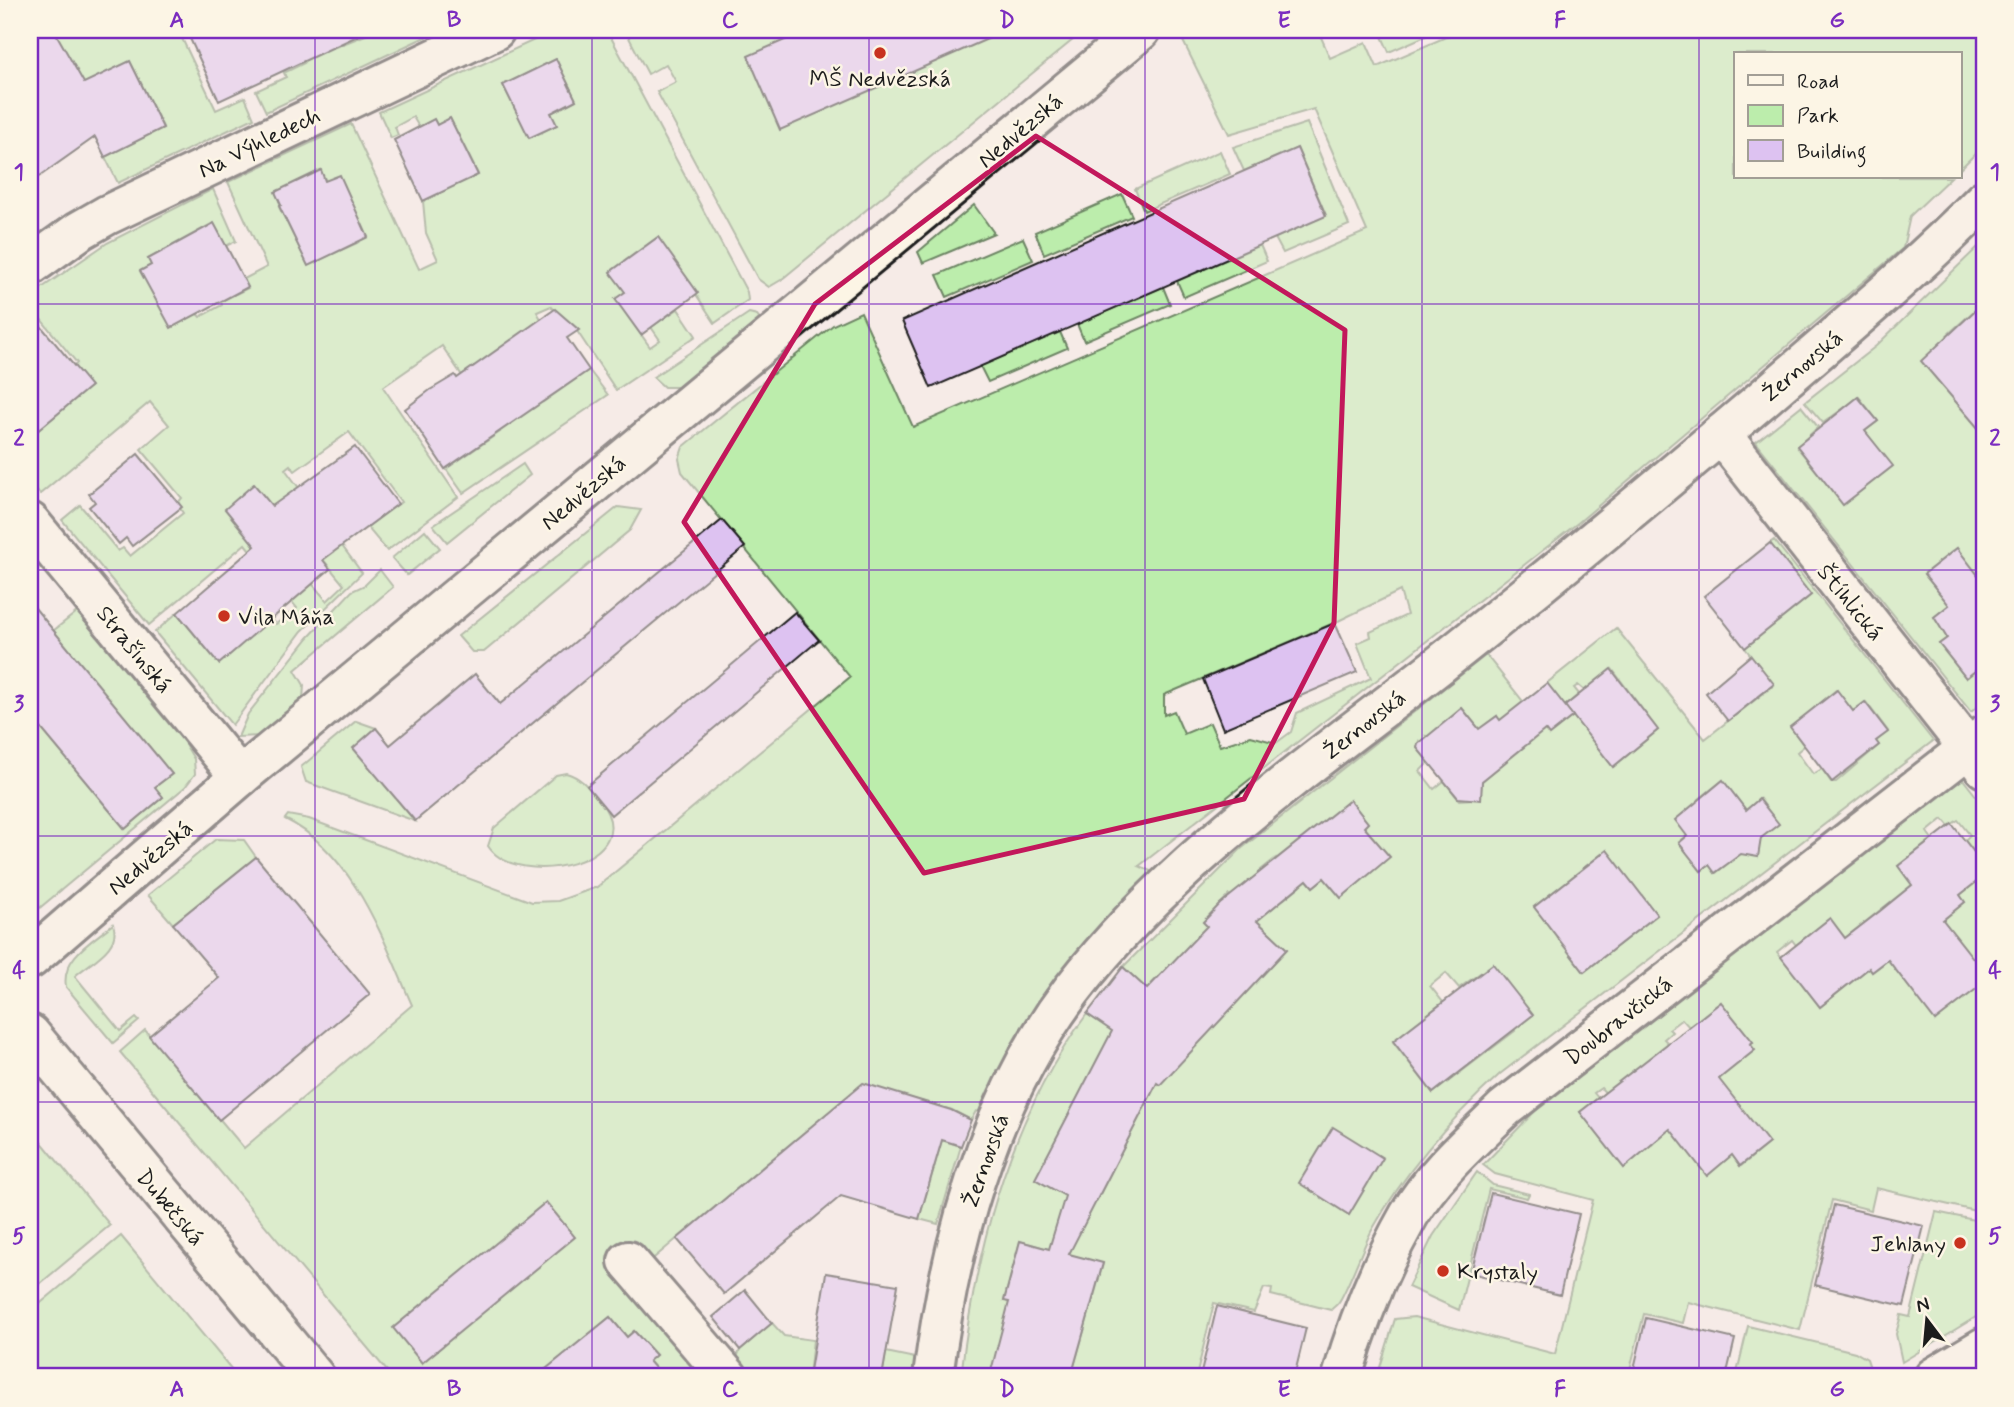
<svg xmlns="http://www.w3.org/2000/svg" width="2014" height="1407" viewBox="0 0 2014 1407" font-family="Mynerve,sans-serif">
	<style>
		.green { fill: #bcedac; stroke: #6c8464; stroke-width: 2; fill-rule: evenodd }
		.building { fill: #ddc2f1; stroke: #1c1c1c; stroke-width: 2 }
		.lines { fill: none; stroke-linecap: round; stroke-linejoin: round }
		.minor-casing { stroke: #1c1c1c; stroke-width: 44 }
		.minor { stroke: #fcf5e5; stroke-width: 38 }
		.marked { fill: none; stroke: #c2185b; stroke-width: 5; stroke-linejoin: round }
		.grid { fill: none; stroke: #7b2cbf; stroke-width: 2; stroke-opacity: 0.55 }
		.poi-dot { fill: #c8321e; stroke: #fcf5e5; stroke-width: 2.5 }
		.labels { text-anchor: middle; stroke-width: 5; stroke-linejoin: round; paint-order: stroke }
		.poi-label { font-size: 23px; fill: #1c1c1c; stroke: #fcf5e5; text-anchor: start }
		.street-label { font-size: 23px; fill: #1c1c1c; stroke: #fcf5e5 }
		.neatline { fill: none; stroke: #7b2cbf; stroke-width: 2.5 }
		.grid-label { font-size: 23px; text-anchor: middle; font-weight: bold; fill: #7b2cbf }
	</style>
	<rect width="100%" height="100%" fill="#f6ebe7"/>
	<filter id="ink" filterUnits="userSpaceOnUse"><feTurbulence type="fractalNoise" baseFrequency=".0143" numOctaves="2"/><feDisplacementMap in="SourceGraphic" scale="14" xChannelSelector="R" yChannelSelector="G"/><feConvolveMatrix kernelMatrix="1 2 1 2 8 2 1 2 1" color-interpolation-filters="sRGB"/></filter>
	<g filter="url(#ink)">
		<g class="green">
			<polygon points="54,30 178,30 216,110 245,97 254,118 118,183 105,157 163,127 130,61 71,90 52,34"/>
			<polygon points="264,30 280,30 268,36 286,72 304,63 288,30 325,30 333,48 378,30 440,30 266,112 256,91 286,77"/>
			<path d="M556,30H607L747,292L748,300L715,323L658,237L611,271L625,292L616,299L650,347L660,340L651,327L678,309L696,336L616,390L573,325L569,327L551,306L537,312L541,319L504,346L543,402L589,370L608,395L463,493L446,469L500,432L442,346L383,387L458,497L387,551L367,527L401,502L349,432L295,471L290,465L285,469L362,573L302,631L232,725L155,632L177,613L219,663L271,619L276,624L297,608L245,544L149,625L62,520L80,505L118,551L123,548L130,556L183,513L177,504L182,498L141,449L169,425L150,402L40,494L30,481V437L70,403L74,367L77,363L30,306V296L107,243L213,189L236,241L226,246L213,223L148,259L200,317L222,305L221,301L248,288L244,279L267,267L228,182L351,124L419,269L438,260L426,233L423,201L478,174L450,118L437,125L434,119L419,127L413,117L395,127L398,135L391,138L379,112ZM556,59L576,100L551,113L556,125L530,138L503,85ZM321,171L357,243L308,265L279,207L281,205L276,192ZM316,551L344,585L327,601L297,566Z"/>
			<polygon points="625,30 1085,30 781,280 769,287 758,279 657,92 676,82 666,64 648,74"/>
			<path d="M1186,30H1318L1330,58L1366,42L1377,67L1462,30H1984V145L1960,169V54H1736V177H1951L1910,216L1903,248L1579,522L1139,866L1157,874L983,1114L976,1111L971,1120L952,1110L862,1084L624,1283L702,1377H663L649,1361L656,1355L634,1331L627,1337L610,1317L555,1362L562,1377H392L120,1052L145,1030L244,1148L412,1005C383,939 354,853 285,819L288,815L309,819L532,902L558,901L597,887L850,677L682,472L679,459L683,447L833,325L861,312L913,427L1367,231L1314,109L1229,134L1180,35ZM1400,591L1407,615L1370,632L1371,637L1357,643L1371,678L1297,713L1291,732L1276,743L1251,736L1220,746L1210,723L1184,734L1174,711L1164,715V695L1334,623Z"/>
			<polygon points="1386,30 1439,30 1389,52 1380,32"/>
			<polygon points="1307,123 1349,225 1283,253 1275,238 1326,215 1297,148 1244,171 1233,147"/>
			<polygon points="1220,151 1230,174 1144,211 1135,189"/>
			<polygon points="1122,194 1132,216 1044,254 1035,232"/>
			<polygon points="974,205 994,233 923,263 918,252"/>
			<polygon points="1023,238 1033,260 947,297 937,275"/>
			<polygon points="1984,241 1984,307 1977,313 1975,310 1947,335 1971,419 1984,407 1984,578 1982,580 1957,548 1924,574 1949,605 1934,617 1947,638 1939,644 1966,678 1984,664 1984,701 1971,712 1756,442 1801,406 1818,427 1797,447 1843,504 1892,466 1865,431 1878,421 1859,397 1823,423 1805,402 1876,346"/>
			<polygon points="1260,245 1267,261 1184,297 1177,281"/>
			<polygon points="1163,287 1170,304 1084,341 1077,324"/>
			<polygon points="749,313 757,315 761,320 678,387 664,387 653,377"/>
			<polygon points="1060,332 1067,348 988,382 980,366"/>
			<polygon points="523,464 530,475 447,542 433,525"/>
			<polygon points="618,507 641,510 630,530 484,652 472,652 458,636"/>
			<polygon points="425,530 440,548 407,575 392,558"/>
			<path d="M1774,540L1933,741L1500,1074C1448,1121 1406,1170 1372,1230C1364,1244 1345,1296 1338,1303C1336,1306 1333,1307 1331,1310L1271,1295L1272,1289L1264,1288L1254,1312L1214,1303L1196,1377H1071L1103,1264L1020,1241L1004,1300L1010,1303L992,1371L1013,1377H961C975,1250 1009,1118 1087,1014L1120,1036L1195,1047L1287,949L1229,895L1203,922L1209,928L1152,983L1149,991L1123,967L1241,849L1486,655L1549,734L1573,716L1613,767L1658,730L1612,669L1585,691L1578,685L1574,688L1579,694L1565,706L1547,683L1616,628L1705,739L1774,685L1745,648L1811,595L1770,543ZM1836,690L1853,711L1866,702L1888,731L1876,741L1879,745L1836,782H1831L1822,769L1813,774L1797,752L1804,746L1791,728ZM1462,708L1479,729L1497,716L1505,762L1482,781L1481,792L1472,799L1459,800L1444,781L1434,789L1420,771L1429,762L1417,748L1419,741L1422,744L1428,739L1426,736L1431,737ZM1723,780L1746,810L1760,799L1778,824L1716,873L1709,865L1701,871L1679,842L1687,836L1699,799ZM1350,800L1368,823L1364,827L1389,857L1324,878L1313,887L1286,855ZM1607,850L1657,915L1584,972L1534,907ZM1276,858L1300,886L1284,899L1261,870ZM1493,964L1515,1031L1433,1093L1393,1042L1443,1002L1430,986L1446,973L1459,988ZM1101,1053L1152,1092L1097,1200L1071,1199L1035,1179Z"/>
			<polygon points="380,570 393,587 295,670 304,685 303,700 260,736 238,737 248,714 308,638 352,591 365,585"/>
			<polygon points="77,612 179,734 194,759 195,774 185,787 36,911 30,911 30,715 125,829 163,797 155,787 172,774 53,631"/>
			<polygon points="356,721 376,728 354,748 415,821 306,782 301,767"/>
			<path d="M566,773C581,777 589,788 599,800C650,862 517,891 488,846L494,828L556,775Z"/>
			<path d="M1962,778L1984,806V865L1965,840L1970,835L1958,820L1949,826L1943,819L1927,832L1932,839L1898,866L1912,885L1845,938L1829,919L1796,945L1792,940L1777,952L1820,1007L1869,968L1872,972L1888,960L1935,1020L1932,976L1966,949L1943,920L1965,902L1960,895L1984,876V1004L1977,1010L1984,1021V1213L1876,1188L1871,1210L1832,1200L1800,1330L1688,1302L1683,1323L1644,1314L1628,1377H1377L1395,1319L1414,1317L1555,1354L1593,1200L1495,1174L1483,1165L1539,1107ZM1721,1002L1753,1042L1750,1044L1670,1045L1664,1039L1672,1032L1669,1029L1682,1019L1689,1027ZM1601,1088L1653,1145L1650,1143L1624,1168L1580,1112L1598,1098L1594,1093ZM1730,1094L1769,1143L1741,1166L1702,1117Z"/>
			<polygon points="216,839 244,840 256,857 173,924 148,895"/>
			<path d="M113,924C122,948 90,962 75,976L120,1031L136,1018L139,1021L113,1043L66,987C61,957 93,941 113,924Z"/>
			<polygon points="30,1128 110,1225 30,1292 30,1277 35,1272 30,1265"/>
			<polygon points="942,1140 961,1146 938,1224 919,1219"/>
			<polygon points="1477,1172 1493,1185 1529,1194 1527,1198 1489,1189 1459,1310 1408,1287 1433,1236"/>
			<polygon points="1936,1212 1984,1222 1984,1312 1902,1362 1896,1334 1901,1315 1910,1317"/>
			<polygon points="121,1236 238,1377 30,1377 30,1312"/>
			<polygon points="772,1323 784,1336 813,1340 809,1377 748,1377 735,1362 740,1350"/>
			<polygon points="1748,1326 1855,1352 1867,1359 1873,1377 1736,1377"/>
			<polygon points="886,1352 915,1358 913,1377 882,1377"/>
		</g>
		<g class="building">
			<polygon points="45,30 54,30 84,83 130,61 163,128 105,157 95,137 30,183 30,38"/>
			<polygon points="186,30 370,30 219,101"/>
			<polygon points="808,30 1008,30 780,130 748,56"/>
			<polygon points="556,59 576,100 551,113 557,125 529,138 503,85"/>
			<polygon points="450,118 478,175 423,201 394,140 434,119 437,125"/>
			<polygon points="1297,148 1326,216 931,388 902,321"/>
			<polygon points="321,170 325,181 340,175 368,237 308,266 279,206 281,205 275,192"/>
			<polygon points="214,223 248,287 171,328 140,271 151,265 148,259"/>
			<polygon points="658,237 698,293 641,335 615,299 625,292 610,272"/>
			<polygon points="1984,302 1984,435 1921,361"/>
			<polygon points="555,309 579,330 567,338 589,370 445,469 405,409 430,390 455,375 457,378"/>
			<polygon points="30,313 91,386 30,437"/>
			<polygon points="1858,397 1878,421 1865,431 1893,466 1843,505 1797,446"/>
			<polygon points="355,447 398,504 323,560 330,569 219,664 177,613 255,546 225,509 254,484 272,506"/>
			<polygon points="138,454 182,507 132,546 126,538 119,544 89,507 95,502 89,494"/>
			<polygon points="722,520 745,547 415,821 353,748 376,728 390,745 475,674 500,704"/>
			<polygon points="1770,543 1811,595 1745,648 1704,596"/>
			<polygon points="1957,548 1984,583 1984,664 1966,678 1939,644 1947,638 1934,617 1949,605 1924,574"/>
			<polygon points="30,602 172,774 155,787 163,797 125,829 30,715"/>
			<polygon points="795,612 819,640 611,815 587,786"/>
			<polygon points="1335,623 1357,672 1223,729 1203,679"/>
			<polygon points="1751,655 1774,684 1728,721 1706,693"/>
			<polygon points="1611,669 1658,730 1613,767 1565,706"/>
			<polygon points="1547,683 1573,716 1549,735 1545,730 1482,781 1481,800 1458,798 1417,748 1418,744 1462,708 1479,729 1497,716 1500,720"/>
			<polygon points="1837,690 1853,711 1865,702 1888,732 1876,741 1879,745 1832,782 1790,727"/>
			<polygon points="1723,780 1746,810 1759,799 1779,824 1761,838 1758,857 1741,854 1715,873 1709,865 1701,871 1679,843 1687,836 1675,820"/>
			<polygon points="1350,800 1368,823 1364,827 1390,857 1341,898 1324,878 1313,887 1307,880 1257,921 1287,949 1160,1085 1157,1083 1069,1254 1103,1263 1071,1377 1013,1377 991,1371 1009,1302 1004,1301 1020,1241 1049,1249 1065,1196 1035,1179 1112,1031 1087,1014 1123,967 1147,989 1207,926 1203,922 1220,904"/>
			<polygon points="1952,824 1984,865 1984,876 1960,895 1965,902 1943,920 1984,972 1984,983 1935,1021 1888,960 1872,972 1869,968 1820,1007 1781,957 1830,918 1845,938 1880,911 1912,885 1898,866"/>
			<polygon points="1607,850 1657,915 1584,972 1534,907"/>
			<polygon points="256,857 370,994 219,1120 149,1036 219,978 173,924"/>
			<polygon points="1493,964 1533,1015 1433,1093 1393,1041"/>
			<polygon points="1721,1002 1753,1042 1750,1044 1755,1050 1719,1079 1769,1143 1740,1166 1732,1155 1707,1176 1670,1129 1624,1168 1580,1112"/>
			<polygon points="863,1083 951,1110 971,1120 961,1146 942,1140 919,1219 841,1196 724,1294 677,1239"/>
			<polygon points="1333,1127 1383,1158 1349,1215 1299,1183"/>
			<polygon points="1491,1193 1579,1214 1560,1295 1471,1273"/>
			<polygon points="546,1202 575,1237 422,1363 393,1328"/>
			<polygon points="1834,1205 1924,1226 1904,1306 1815,1285"/>
			<polygon points="826,1273 898,1285 882,1377 809,1377"/>
			<polygon points="745,1290 772,1323 740,1350 713,1317"/>
			<polygon points="1217,1306 1306,1328 1294,1377 1200,1377"/>
			<polygon points="610,1317 627,1337 634,1331 656,1355 649,1361 663,1377 536,1377"/>
			<polygon points="1646,1318 1735,1339 1726,1377 1632,1377"/>
		</g>
		<g class="lines">
			<defs>
				<g id="minor">
					<polyline points="30,266 79,231 107,215 495,30"/>
					<polyline points="1721,434 1984,768"/>
					<polyline points="30,522 240,777"/>
					<polyline points="30,959 240,777 1141,30"/>
					<polyline points="30,1034 315,1377"/>
					<polyline points="628,1261 728,1377"/>
					<path d="M933,1377C950,1241 988,1101 1072,990C1172,860 1310,766 1438,666C1549,578 1658,488 1766,396C1840,332 1915,270 1984,200"/>
					<path d="M1342,1377C1358,1321 1380,1266 1409,1215C1433,1174 1472,1140 1505,1108L1984,736"/>
					<polyline points="1934,1377 1984,1347"/>
				</g>
			</defs>
			<use href="#minor" class="minor-casing"/>
			<use href="#minor" class="minor"/>
		</g>
	</g>
	<path d="M0 0H2014V1407H0ZM1036,136L1345,330L1334,623L1244,799L924,873L684,522L815,304Z" fill="#f6ebe7" fill-opacity=".55" fill-rule="evenodd"/>
	<path class="marked" d="M1036,136L1345,330L1334,623L1244,799L924,873L684,522L815,304Z"/>
	<path class="grid" d="M315,30V1377M592,30V1377M869,30V1377M1145,30V1377M1422,30V1377M1699,30V1377M30,304H1984M30,570H1984M30,836H1984M30,1102H1984"/>
	<g class="poi-dot">
		<circle cx="880" cy="53" r="7"/>
		<circle cx="224" cy="616" r="7"/>
		<circle cx="1960" cy="1243" r="7"/>
		<circle cx="1443" cy="1271" r="7"/>
	</g>
	<g class="labels">
		<g class="poi-label">
			<text x="880" y="86" text-anchor="middle">MŠ Nedvězská</text>
			<text x="238" y="624">Vila Máňa</text>
			<text x="1946" y="1251" text-anchor="end">Jehlany</text>
			<text x="1457" y="1279">Krystaly</text>
		</g>
		<g class="street-label">
			<text transform="translate(1020 130) rotate(-40)" y="8">Nedvězská</text>
			<text transform="translate(259 142) rotate(-26)" y="8">Na Výhledech</text>
			<text transform="translate(1802 365) rotate(-40)" y="8">Žernovská</text>
			<text transform="translate(583 492) rotate(-40)" y="8">Nedvězská</text>
			<text transform="translate(1851 602) rotate(51)" y="8">Štíhlická</text>
			<text transform="translate(135 649) rotate(51)" y="8">Strašínská</text>
			<text transform="translate(1364 724) rotate(-38)" y="8">Žernovská</text>
			<text transform="translate(150 857) rotate(-40)" y="8">Nedvězská</text>
			<text transform="translate(1618 1020) rotate(-38)" y="8">Doubravčická</text>
			<text transform="translate(985 1160) rotate(-70)" y="8">Žernovská</text>
			<text transform="translate(171 1207) rotate(50)" y="8">Dubečská</text>
		</g>
	</g>
	<rect width="2014" height="1407" fill="none" stroke="#fcf5e5" stroke-width="77"/>
	<rect x="1734" y="52" width="228" height="126" fill="#fcf5e5" stroke="#a29e95" stroke-width="2"/>
	<rect x="1748" y="75" width="35" height="10" fill="#fcf5e5" stroke="#a29e95" stroke-width="2"/>
	<text x="1797" y="88" font-size="21" fill="#1c1c1c">Road</text>
	<rect x="1748" y="105" width="35" height="21" fill="#bcedac" stroke="#a29e95" stroke-width="2"/>
	<text x="1797" y="122" font-size="21" fill="#1c1c1c">Park</text>
	<rect x="1748" y="140" width="35" height="21" fill="#ddc2f1" stroke="#a29e95" stroke-width="2"/>
	<text x="1797" y="158" font-size="21" fill="#1c1c1c">Building</text>
	<g transform="translate(1927 1320) rotate(344)" stroke="#fcf5e5" stroke-width="5" paint-order="stroke">
	<path d="M0-5L12 26L0 18L-12 26Z" fill="#1c1c1c"/>
	<text y="-10" font-size="19" font-weight="bold" text-anchor="middle" fill="#1c1c1c">N</text>
	</g>
	<rect x="38" y="38" width="1938" height="1330" class="neatline"/>
	<g class="grid-label">
		<text x="177" y="27">A</text>
		<text x="454" y="27">B</text>
		<text x="730" y="27">C</text>
		<text x="1007" y="27">D</text>
		<text x="1284" y="27">E</text>
		<text x="1560" y="27">F</text>
		<text x="1837" y="27">G</text>
		<text x="19" y="179">1</text>
		<text x="1995" y="179">1</text>
		<text x="19" y="445">2</text>
		<text x="1995" y="445">2</text>
		<text x="19" y="711">3</text>
		<text x="1995" y="711">3</text>
		<text x="19" y="977">4</text>
		<text x="1995" y="977">4</text>
		<text x="19" y="1243">5</text>
		<text x="1995" y="1243">5</text>
		<text x="177" y="1396">A</text>
		<text x="454" y="1396">B</text>
		<text x="730" y="1396">C</text>
		<text x="1007" y="1396">D</text>
		<text x="1284" y="1396">E</text>
		<text x="1560" y="1396">F</text>
		<text x="1837" y="1396">G</text>
	</g>
</svg>
